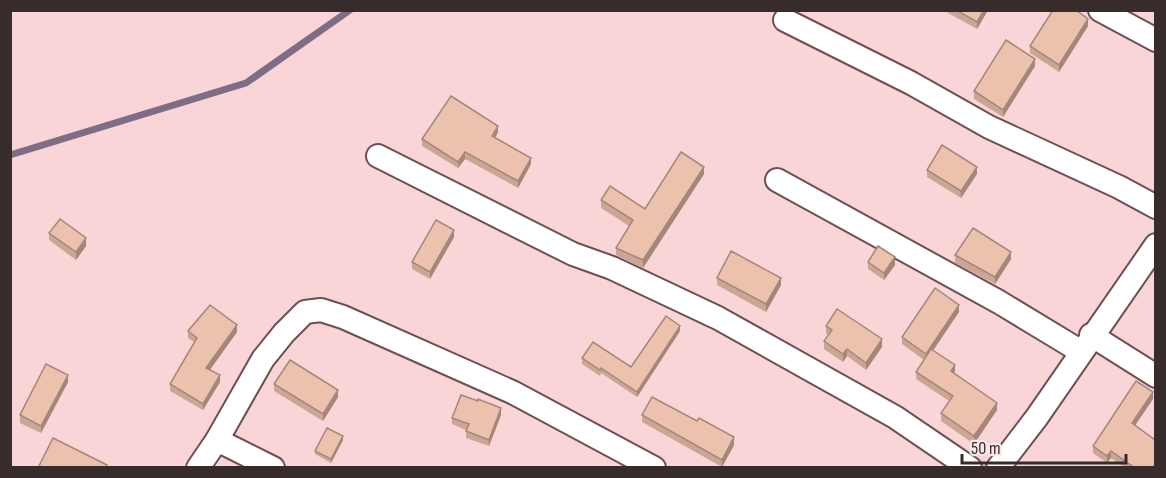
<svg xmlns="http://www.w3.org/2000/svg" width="1166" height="478" viewBox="0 0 1166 478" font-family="'Sofia Sans Condensed',sans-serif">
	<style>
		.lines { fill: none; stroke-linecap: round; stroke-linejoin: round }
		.stream { stroke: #7f6d85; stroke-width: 7 }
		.minor-casing { stroke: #6d5051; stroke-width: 26 }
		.minor { stroke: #fff; stroke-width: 22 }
		.wall { fill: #cba695 }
		.shaded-wall { fill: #a58779 }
		.building { fill: #ecc1ad; stroke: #a58779; stroke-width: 1.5 }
	</style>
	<rect width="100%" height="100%" fill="#f9d5d7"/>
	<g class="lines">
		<polyline class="stream" points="10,155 246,83 350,10"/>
		<defs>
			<g id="minor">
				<polyline points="1100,10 1156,40"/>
				<polyline points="785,20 911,83 989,127 1119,187 1156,207"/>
				<polyline points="378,156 573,254 612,268 718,318 895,417 970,468"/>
				<polyline points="777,180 999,302 1080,351"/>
				<polyline points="1091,335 1156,376"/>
				<polyline points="217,440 273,468"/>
				<polyline points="198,468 217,440 263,359 284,333 305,312 321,310 343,317 512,392 654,468"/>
				<polyline points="998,468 1037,417 1156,245"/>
			</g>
		</defs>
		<use href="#minor" class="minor-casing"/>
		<use href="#minor" class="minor"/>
	</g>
	<g class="wall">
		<polygon points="948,10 988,10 977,29 948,13"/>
		<polygon points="1088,26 1059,72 1030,53 1030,46"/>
		<polygon points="1035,66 1003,117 974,99 974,91"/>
		<polygon points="498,132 495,138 531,164 518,188 465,159 458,168 422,146 422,139"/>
		<polygon points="927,170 977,174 961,198 927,177"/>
		<polygon points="704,174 643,268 616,255 616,248 629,226 601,208 601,200 645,209"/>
		<polygon points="49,233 86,246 76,260 49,240"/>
		<polygon points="454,237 430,279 412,269 412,262"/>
		<polygon points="955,255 1011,259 995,284 955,263"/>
		<polygon points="868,262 895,265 884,280 868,269"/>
		<polygon points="717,278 781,285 766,312 717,285"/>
		<polygon points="959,312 933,350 955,372 954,373 997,410 974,444 941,421 941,413 949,401 916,379 916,372 924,360 902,344 902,337"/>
		<polygon points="826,326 882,347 866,370 847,356 843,362 824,349 824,341 828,335 826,333"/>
		<polygon points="188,331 237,332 210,370 220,382 203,410 170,391 170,384 194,342 188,338"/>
		<polygon points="680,331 637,397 601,373 600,376 582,364 582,358 631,367"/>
		<polygon points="68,382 41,433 20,423 20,415"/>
		<polygon points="274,384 338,397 323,421 274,391"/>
		<polygon points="1153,399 1135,425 1155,468 1125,468 1111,458 1107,463 1093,453 1093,446"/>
		<polygon points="501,415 489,446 466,438 466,430 452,424 452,418"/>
		<polygon points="642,415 697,421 734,445 722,467 642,422"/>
		<polygon points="343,440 331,463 315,454 315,451"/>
	</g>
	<g class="shaded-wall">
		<polygon points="984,10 988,10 977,29 977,22"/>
		<polygon points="1088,19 1088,26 1059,72 1059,65"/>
		<polygon points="1035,59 1035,66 1003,117 1003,110"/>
		<polygon points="498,126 498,132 492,143 492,136"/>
		<polygon points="465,152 465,159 458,168 458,162"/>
		<polygon points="531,158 531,164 518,188 518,181"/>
		<polygon points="704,167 704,174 643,268 643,260"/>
		<polygon points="977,167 977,174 961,198 961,191"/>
		<polygon points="454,230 454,237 430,279 430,272"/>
		<polygon points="86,238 86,246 76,260 76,252"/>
		<polygon points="1011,252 1011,259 995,284 995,277"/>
		<polygon points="895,257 895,265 884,280 884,273"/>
		<polygon points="781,278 781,285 766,312 766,304"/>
		<polygon points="959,305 959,312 926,361 926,354"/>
		<polygon points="237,325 237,332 206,375 206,368"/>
		<polygon points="680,326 680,331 637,397 637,392"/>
		<polygon points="882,339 882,347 866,370 866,363"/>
		<polygon points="847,349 847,356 843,362 843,354"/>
		<polygon points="955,365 955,372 951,378 951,371"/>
		<polygon points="68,375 68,382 41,433 41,426"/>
		<polygon points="220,375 220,382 203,410 203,404"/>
		<polygon points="338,390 338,397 323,421 323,414"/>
		<polygon points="1153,392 1153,399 1132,430 1132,423"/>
		<polygon points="997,403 997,410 974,444 974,436"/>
		<polygon points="501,408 501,415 489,446 489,440"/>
		<polygon points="343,436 343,440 331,463 331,459"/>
		<polygon points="734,437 734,445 722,467 722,460"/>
		<polygon points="1111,451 1111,458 1107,463 1107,456"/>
	</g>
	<g class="building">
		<polygon points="956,10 984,10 977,22"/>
		<polygon points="1053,10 1076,10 1088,19 1059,65 1030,46"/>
		<polygon points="1006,40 1035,59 1003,110 974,91"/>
		<polygon points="451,96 498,126 492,136 531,158 518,181 465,152 458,162 422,139"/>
		<polygon points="942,145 977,167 961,191 927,170"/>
		<polygon points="681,152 704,167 643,260 616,248 633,220 601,200 610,186 645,209"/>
		<polygon points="60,219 86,238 76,252 49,233"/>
		<polygon points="436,220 454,230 430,272 412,262"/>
		<polygon points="973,228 1011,252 995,277 955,255"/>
		<polygon points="878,246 895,257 884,273 868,262"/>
		<polygon points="731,251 781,278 766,304 717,278"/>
		<polygon points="935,288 959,305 926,354 902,337"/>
		<polygon points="210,305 237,325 206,368 220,375 203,404 170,384 197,338 188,331"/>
		<polygon points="837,309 882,339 866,363 847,349 843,354 824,341 832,330 826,326"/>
		<polygon points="666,316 680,326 637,392 601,368 600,370 582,358 593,342 631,367"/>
		<polygon points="931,349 955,365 951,371 997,403 974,436 941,413 953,396 916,372"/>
		<polygon points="290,360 338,390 323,414 274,384"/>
		<polygon points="46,364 68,375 41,426 20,415"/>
		<polygon points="1136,381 1153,392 1132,423 1155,440 1155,464 1153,468 1135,468 1111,451 1107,456 1093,446"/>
		<polygon points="461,395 478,401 478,399 501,408 489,440 466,431 469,424 452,418"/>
		<polygon points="652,397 697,421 699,418 734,437 722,460 642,415"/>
		<polygon points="327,428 343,436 331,459 315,451"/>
		<polygon points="53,438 107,465 106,468 38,468"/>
	</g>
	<rect width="1166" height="478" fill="none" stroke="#382b2b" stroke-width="24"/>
	<path d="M962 454v9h164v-9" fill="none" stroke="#382b2b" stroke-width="3"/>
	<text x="971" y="454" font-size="18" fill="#382b2b" stroke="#fce7e7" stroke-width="4.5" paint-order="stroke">50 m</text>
</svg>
